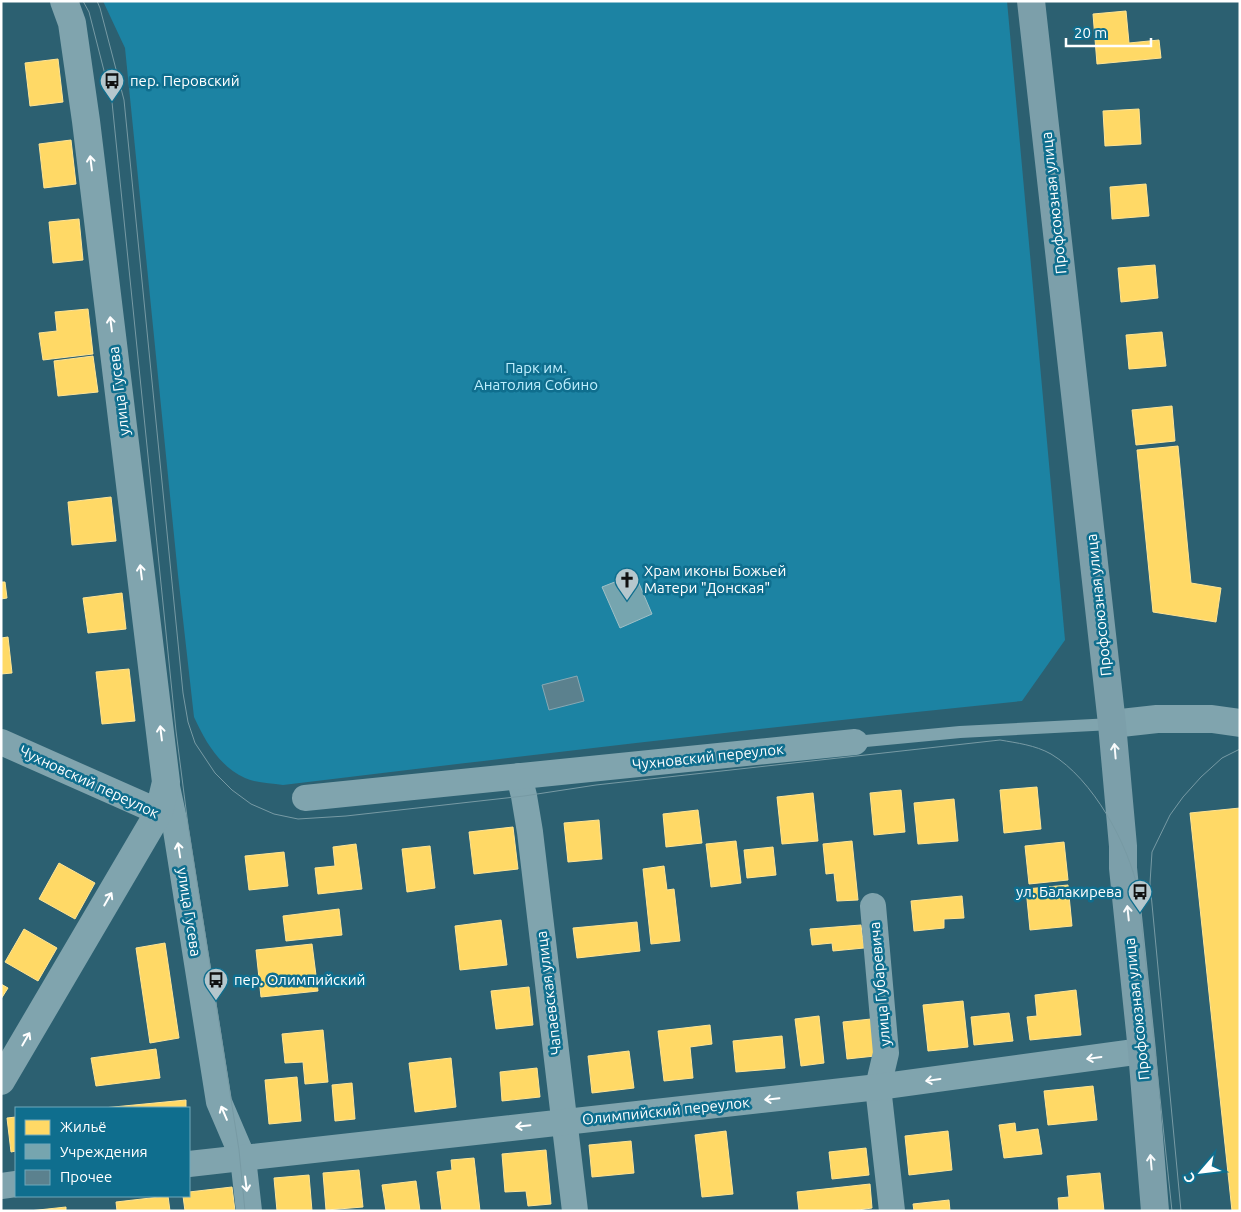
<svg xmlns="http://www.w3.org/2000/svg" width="1241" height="1212" viewBox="0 0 1241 1212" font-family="Ubuntu,sans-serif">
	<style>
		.green { fill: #1c83a3 }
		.homes { fill: #ffd966; stroke: #ffe494 }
		.public { fill: #76a5af; stroke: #9fc0c7 }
		.building { fill: #5b818e; stroke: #88a9b4 }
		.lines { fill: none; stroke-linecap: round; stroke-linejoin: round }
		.service { stroke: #80a4ae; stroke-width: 12 }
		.minor { stroke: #80a4ae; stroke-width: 26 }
		.tertiary { stroke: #80a4ae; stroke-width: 28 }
		.secondary { stroke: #7c9faa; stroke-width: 28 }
		.tram { stroke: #779aa4; stroke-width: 1 }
		.oneway { stroke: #fff }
		.oneway2 { stroke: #f8fafb }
		.labels { text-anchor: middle; stroke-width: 5; stroke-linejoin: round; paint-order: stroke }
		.poi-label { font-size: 15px; fill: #fff; stroke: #0f6e8e; text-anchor: start }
		.street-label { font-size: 15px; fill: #fff; stroke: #0f6e8e }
		.park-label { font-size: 15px; fill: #bfeffe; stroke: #0f6e8e }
	</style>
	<rect width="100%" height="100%" fill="#2c6071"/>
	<path class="green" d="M103,1H1007L1065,640L1022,701C776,726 529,755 283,785C270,783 256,783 245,778C219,766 205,741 194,717L178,575L125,48Z"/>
	<g class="homes">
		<polygon points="1126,11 1129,43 1159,40 1161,58 1097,64 1093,14"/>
		<polygon points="58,59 63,102 30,106 25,63"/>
		<polygon points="1139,109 1141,144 1105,146 1103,111"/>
		<polygon points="71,140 76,184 44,188 39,144"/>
		<polygon points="1146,184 1149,216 1112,219 1110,187"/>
		<polygon points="79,219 83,260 53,263 49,222"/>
		<polygon points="1155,265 1158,298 1121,302 1118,268"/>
		<polygon points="88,309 93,354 43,360 39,333 57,331 55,312"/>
		<polygon points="1162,332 1166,366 1129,369 1126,335"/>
		<polygon points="93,356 98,392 58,396 54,361"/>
		<polygon points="1172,406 1175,441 1136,445 1132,410"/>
		<polygon points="1178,446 1191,583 1221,588 1216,622 1153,612 1137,450"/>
		<polygon points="111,497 116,541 72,545 68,502"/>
		<polygon points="1,582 5,582 7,598 1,599"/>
		<polygon points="122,593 126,629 88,633 83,598"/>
		<polygon points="8,637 12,673 1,674 1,638"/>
		<polygon points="129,669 135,721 102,724 96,672"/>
		<polygon points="1037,787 1041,829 1004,833 1000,790"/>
		<polygon points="901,790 905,832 874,835 870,793"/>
		<polygon points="813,793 818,841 782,844 777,797"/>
		<polygon points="954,799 958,841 918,844 914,803"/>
		<polygon points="1240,808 1240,1211 1232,1211 1190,813"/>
		<polygon points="698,810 702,843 666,847 663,814"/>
		<polygon points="599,820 602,859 568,862 564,823"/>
		<polygon points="513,827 518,869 474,874 469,832"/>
		<polygon points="736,841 741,883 711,887 706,844"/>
		<polygon points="852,841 858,900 837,901 834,873 826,874 823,844"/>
		<polygon points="1064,842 1068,880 1029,884 1025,846"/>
		<polygon points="356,844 362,889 318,894 315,868 335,866 333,847"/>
		<polygon points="430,846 435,888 407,892 402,849"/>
		<polygon points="773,847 776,875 747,878 744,850"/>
		<polygon points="284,852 288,886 249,890 245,856"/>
		<polygon points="59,863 95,883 75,919 39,899"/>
		<polygon points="664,866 667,890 674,889 680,941 651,944 643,869"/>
		<polygon points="1068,885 1072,926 1030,930 1026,889"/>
		<polygon points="962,896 964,918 944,919 944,928 914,931 911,901"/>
		<polygon points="339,909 342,935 286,941 283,916"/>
		<polygon points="501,920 507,965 460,970 455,926"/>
		<polygon points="637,922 640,951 577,958 573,928"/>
		<polygon points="861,925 864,948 833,951 832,943 812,945 810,929"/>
		<polygon points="24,929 57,948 38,981 5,962"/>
		<polygon points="165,943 179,1038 150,1043 136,948"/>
		<polygon points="312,944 318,991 261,997 256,950"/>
		<polygon points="1,984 8,988 1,999"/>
		<polygon points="529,987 533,1025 496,1029 491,991"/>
		<polygon points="1076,990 1081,1035 1030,1040 1027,1017 1037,1016 1035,995"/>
		<polygon points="963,1001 968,1047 928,1051 923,1005"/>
		<polygon points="1009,1013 1013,1041 974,1045 971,1017"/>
		<polygon points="819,1016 824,1063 801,1066 795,1019"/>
		<polygon points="871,1019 875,1056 847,1059 843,1022"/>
		<polygon points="710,1025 712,1044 690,1047 693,1078 664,1081 658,1031"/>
		<polygon points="323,1030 328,1082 305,1084 303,1062 285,1063 282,1034"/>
		<polygon points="782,1036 785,1068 736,1072 733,1041"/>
		<polygon points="156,1049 160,1078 96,1086 91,1058"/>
		<polygon points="629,1051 634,1088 592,1093 588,1056"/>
		<polygon points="451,1058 456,1107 415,1112 409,1063"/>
		<polygon points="537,1068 540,1097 502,1101 500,1072"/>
		<polygon points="297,1077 301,1121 269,1124 265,1080"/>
		<polygon points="352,1083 355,1119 335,1121 332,1085"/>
		<polygon points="1093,1086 1097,1120 1048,1125 1044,1091"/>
		<polygon points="186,1100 186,1108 103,1108"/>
		<polygon points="16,1117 16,1151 11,1152 7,1118"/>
		<polygon points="1015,1123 1016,1132 1038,1129 1042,1154 1004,1158 999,1125"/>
		<polygon points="726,1131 733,1194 702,1197 695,1135"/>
		<polygon points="948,1131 952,1170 909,1175 905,1136"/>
		<polygon points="631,1141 634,1173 592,1177 589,1145"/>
		<polygon points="866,1148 869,1175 832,1179 829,1152"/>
		<polygon points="546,1150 551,1204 528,1206 526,1191 505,1192 502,1154"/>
		<polygon points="474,1158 480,1211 442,1211 437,1172 452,1170 451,1160"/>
		<polygon points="359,1170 363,1207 326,1210 323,1173"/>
		<polygon points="1100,1173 1104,1211 1059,1211 1058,1198 1069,1197 1067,1176"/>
		<polygon points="309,1175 312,1211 277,1211 274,1178"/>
		<polygon points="416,1181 420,1211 386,1211 382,1185"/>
		<polygon points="870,1184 872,1208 851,1211 799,1211 797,1192"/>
		<polygon points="232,1187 235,1211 185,1211 183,1196 189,1196 189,1192"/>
		<polygon points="168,1196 170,1211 117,1211 116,1202"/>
		<polygon points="949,1200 950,1211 914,1211 913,1204"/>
		<polygon points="66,1207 66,1211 29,1211"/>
	</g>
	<polygon class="public" points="635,574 652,614 620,628 602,587"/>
	<polygon class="building" points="577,676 584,701 549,710 542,685"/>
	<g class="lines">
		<polyline class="service" points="855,742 960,732 1112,724"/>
		<g class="minor">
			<polyline points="1,742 159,812 175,824"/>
			<polyline points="519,776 524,796 530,832 575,1211"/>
			<polyline points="166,782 175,824 219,1102 243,1158 249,1211"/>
			<polyline points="305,798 855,742"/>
			<polyline points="873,906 886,1053 878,1087 892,1211"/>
			<polyline points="189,1164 878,1087 1142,1051"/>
			<polyline points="1,1186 16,1184"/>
		</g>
		<g class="tertiary">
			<polyline points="1112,724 1157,719 1212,719 1240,723"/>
			<polyline points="1,1081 159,812 166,782 86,121 72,23 64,1"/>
		</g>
		<polyline class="secondary" points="1031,1 1112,724 1123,846 1123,868 1142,1051 1155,1211"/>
		<g class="tram">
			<polyline points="83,1 89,12 112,102 176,731 188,825 239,1150 245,1211"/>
			<path d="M97,1L100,8L124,100L183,693L188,722L195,743L215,773L232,790L251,804L274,814L298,819L346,816L524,796L596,785L1000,740C1017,743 1035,745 1051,754C1093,779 1128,844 1138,890L1172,1211"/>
			<polyline points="1181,1211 1150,883 1152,852 1170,815 1183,797 1201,777 1222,758 1240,749"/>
		</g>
	</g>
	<defs><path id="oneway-shaft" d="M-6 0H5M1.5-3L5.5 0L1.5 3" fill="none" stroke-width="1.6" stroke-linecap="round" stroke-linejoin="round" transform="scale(1.25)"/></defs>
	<g class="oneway">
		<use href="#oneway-shaft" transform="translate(91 163) rotate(-97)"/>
		<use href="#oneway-shaft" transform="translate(111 324) rotate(-97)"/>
		<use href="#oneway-shaft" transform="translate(141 572) rotate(-97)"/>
		<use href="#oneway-shaft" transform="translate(161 733) rotate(-97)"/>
		<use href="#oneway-shaft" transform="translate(179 850) rotate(-99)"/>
		<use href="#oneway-shaft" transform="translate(108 899) rotate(-60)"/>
		<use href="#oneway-shaft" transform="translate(26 1039) rotate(-60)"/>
		<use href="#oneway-shaft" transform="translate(1094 1058) rotate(172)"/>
		<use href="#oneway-shaft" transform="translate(933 1080) rotate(172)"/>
		<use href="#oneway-shaft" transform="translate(772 1099) rotate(174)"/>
		<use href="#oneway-shaft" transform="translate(224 1113) rotate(-113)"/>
		<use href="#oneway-shaft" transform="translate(523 1126) rotate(174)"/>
		<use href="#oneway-shaft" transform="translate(246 1184) rotate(83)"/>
	</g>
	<g class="oneway2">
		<use href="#oneway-shaft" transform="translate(1115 751) rotate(-95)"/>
		<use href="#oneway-shaft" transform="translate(1128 913) rotate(-96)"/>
		<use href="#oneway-shaft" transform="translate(1151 1162) rotate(-95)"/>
	</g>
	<defs>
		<symbol id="bus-pin" viewBox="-11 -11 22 30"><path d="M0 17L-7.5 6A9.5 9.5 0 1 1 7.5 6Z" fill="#b5c7cd" stroke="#0f6e8e"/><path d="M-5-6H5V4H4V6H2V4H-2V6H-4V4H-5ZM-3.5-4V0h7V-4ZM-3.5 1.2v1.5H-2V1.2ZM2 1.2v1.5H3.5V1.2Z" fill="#111"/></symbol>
		<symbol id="church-pin" viewBox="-11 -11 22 30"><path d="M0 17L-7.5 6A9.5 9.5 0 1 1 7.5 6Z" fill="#b5c7cd" stroke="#0f6e8e"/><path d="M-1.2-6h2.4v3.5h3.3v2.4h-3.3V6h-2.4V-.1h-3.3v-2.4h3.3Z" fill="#111"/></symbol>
	</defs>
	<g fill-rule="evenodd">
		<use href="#bus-pin" x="98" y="67" width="28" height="38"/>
		<use href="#church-pin" x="613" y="566" width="28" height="38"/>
		<use href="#bus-pin" x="1126" y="878" width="28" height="38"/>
		<use href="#bus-pin" x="202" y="966" width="28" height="38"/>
	</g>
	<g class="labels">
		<g class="poi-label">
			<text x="130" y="86">пер. Перовский</text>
			<text x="644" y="576">Храм иконы Божьей<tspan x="644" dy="17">Матери "Донская"</tspan></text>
			<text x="1122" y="897" text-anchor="end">ул. Балакирева</text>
			<text x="234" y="985">пер. Олимпийский</text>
		</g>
		<g class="street-label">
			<text transform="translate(1054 203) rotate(-96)" y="5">Профсоюзная улица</text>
			<text transform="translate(119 391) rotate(-97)" y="5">улица Гусева</text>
			<text transform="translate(1099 605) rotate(-96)" y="5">Профсоюзная улица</text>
			<text transform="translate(708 757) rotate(-6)" y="5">Чухновский переулок</text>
			<text transform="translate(89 782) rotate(25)" y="5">Чухновский переулок</text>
			<text transform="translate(189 912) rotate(81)" y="5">улица Гусева</text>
			<text transform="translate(880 984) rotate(-95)" y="5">улица Губаревича</text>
			<text transform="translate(549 993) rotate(-97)" y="5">Чапаевская улица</text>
			<text transform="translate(1137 1009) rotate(-96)" y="5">Профсоюзная улица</text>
			<text transform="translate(666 1111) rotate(-6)" y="5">Олимпийский переулок</text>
		</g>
		<g class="park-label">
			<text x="536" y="373">Парк им.<tspan x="536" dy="17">Анатолия Собино</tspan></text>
		</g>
	</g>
	<rect width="1241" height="1212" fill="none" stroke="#ffffff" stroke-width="5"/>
	<rect x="15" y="1107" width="175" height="90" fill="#0f6e8e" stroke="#6fa8bb"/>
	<rect x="25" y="1120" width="25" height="15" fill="#ffd966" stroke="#6fa8bb"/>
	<text x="60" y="1132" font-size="15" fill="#ffffff">Жильё</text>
	<rect x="25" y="1144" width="25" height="15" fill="#76a5af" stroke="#6fa8bb"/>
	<text x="60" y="1157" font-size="15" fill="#ffffff">Учреждения</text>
	<rect x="25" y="1170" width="25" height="15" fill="#5b818e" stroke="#6fa8bb"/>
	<text x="60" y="1182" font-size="15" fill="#ffffff">Прочее</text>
	<g transform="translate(1201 1172) rotate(242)" stroke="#0f6e8e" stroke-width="4" paint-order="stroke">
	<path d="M0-4L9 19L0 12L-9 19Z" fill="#ffffff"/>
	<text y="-8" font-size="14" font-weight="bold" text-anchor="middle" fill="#ffffff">С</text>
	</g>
	<path d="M1066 38v8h85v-8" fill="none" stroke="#ffffff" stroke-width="2.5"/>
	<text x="1074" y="38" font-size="15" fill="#ffffff" stroke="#0f6e8e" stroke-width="4" paint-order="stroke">20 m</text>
</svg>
